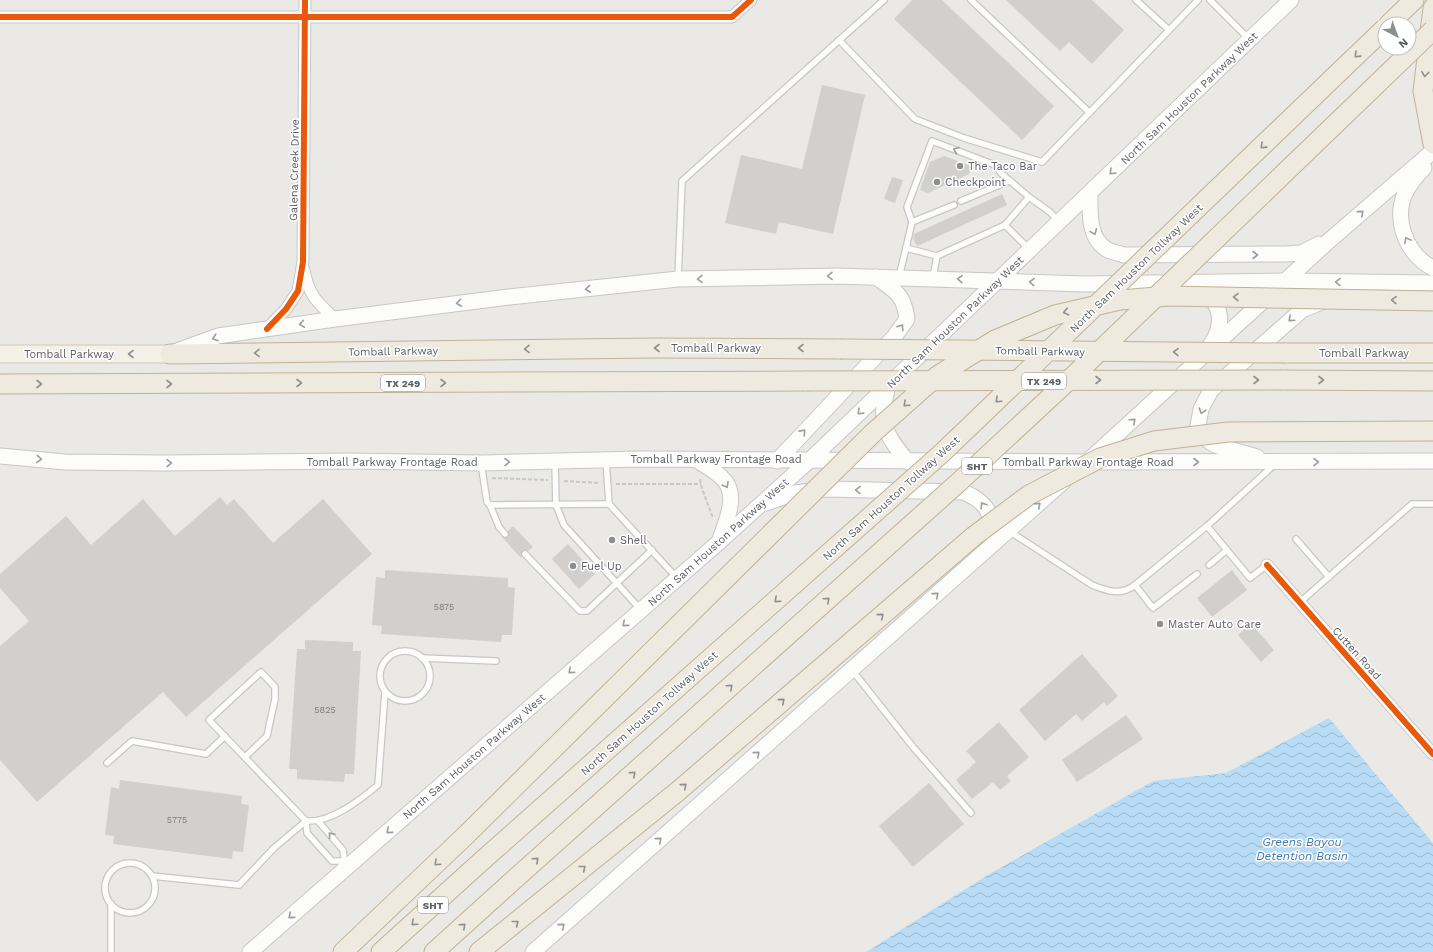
<svg xmlns="http://www.w3.org/2000/svg" width="1433" height="952" viewBox="0 0 1433 952" font-family="'Work Sans',sans-serif">
	<style>
		.water { fill: url(#water-waves) }
		.building { fill: #d1d0ce }
		.lines { fill: none; stroke-linecap: round; stroke-linejoin: round }
		.lane-casing { stroke: #c7c7c7; stroke-width: 8 }
		.street-casing { stroke: #c7c7c7; stroke-width: 13 }
		.secondary-casing { stroke: #c7c7c7; stroke-width: 17 }
		.primary-casing { stroke: #d2c9b3; stroke-width: 19 }
		.highway-casing { stroke: #c1b292; stroke-width: 21 }
		.path { stroke: #c5cac8; stroke-width: 2; stroke-dasharray: 4 2; stroke-linecap: butt }
		.lane { stroke: #fcfcfb; stroke-width: 5.5 }
		.street { stroke: #fcfcfb; stroke-width: 11 }
		.secondary { stroke: #fcfcfb; stroke-width: 15 }
		.primary { stroke: #f2f0e7; stroke-width: 17 }
		.highway { stroke: #eeeae0; stroke-width: 19 }
		.highway-bridge-casing { stroke: #c1b292; stroke-width: 21; stroke-linecap: butt }
		.highway-bridge { stroke: #eeeae0; stroke-width: 19 }
		.cycleway-casing { stroke: #fff; stroke-width: 8 }
		.cycleway { stroke: #e8590c; stroke-width: 6 }
		.oneway { stroke: #8e8f8f }
		.oneway2 { stroke: #9b9da0 }
		.oneway3 { stroke: #8f9191 }
		.poi-dot { fill: #8c8f90; stroke: #fff; stroke-width: 1.5 }
		.labels { text-anchor: middle; stroke-width: 3; stroke-linejoin: round; paint-order: stroke }
		.number-label { font-size: 9px; fill: #797c7f }
		.shield { fill: #fff; stroke: #8c8e92; stroke-width: 1 }
		.shield-label { font-size: 10px; font-weight: bold; fill: #5a5e63 }
		.street-label { font-size: 11px; fill: #5a5e63; stroke: #fff }
		.poi-label { font-size: 11px; fill: #5a5e63; stroke: #fff; text-anchor: start }
		.water-label { font-size: 12px; font-style: italic; fill: #3f78af; stroke: #fff }
	</style>
	<defs>
		<pattern id="water-waves" width="16" height="10" patternUnits="userSpaceOnUse"><rect width="16" height="10" fill="#b8dcf6"/><path d="M0 5q4-4 8 0t8 0" fill="none" stroke="#99b6cb"/></pattern>
	</defs>
	<rect width="100%" height="100%" fill="#eae9e5"/>
	<polygon class="water" points="1329,718 1433,843 1433,952 866,952 986,876 1153,781 1226,773"/>
	<g class="building">
		<polygon points="912,0 942,0 1054,106 1022,140 894,19"/>
		<polygon points="1006,0 1092,0 1124,30 1092,64 1069,42 1060,51"/>
		<polygon points="822,85 865,95 833,234 779,222 776,234 725,223 741,155 802,169"/>
		<polygon points="944,156 972,166 969,174 928,193 920,190 930,162"/>
		<polygon points="892,177 903,180 895,203 884,199"/>
		<polygon points="1002,194 1007,205 917,246 913,238 914,234"/>
		<polygon points="220,497 227,505 234,499 273,543 323,499 372,554 186,717 163,692 37,802 0,760 0,646 29,621 0,588 0,574 66,516 91,545 143,499 175,536"/>
		<polygon points="513,526 533,547 528,551 522,551 521,558 502,537 508,537 508,531"/>
		<polygon points="568,544 595,574 579,589 552,559"/>
		<polygon points="385,570 508,578 508,587 515,588 512,635 502,635 501,642 381,634 382,626 372,625 376,577 385,578"/>
		<polygon points="1232,570 1247,590 1212,617 1197,598"/>
		<polygon points="1251,623 1274,650 1261,662 1238,635"/>
		<polygon points="305,640 353,642 353,651 361,651 354,774 345,774 344,782 297,779 297,769 289,769 297,649 305,649"/>
		<polygon points="1082,654 1118,696 1107,706 1104,702 1082,721 1076,714 1045,741 1019,710"/>
		<polygon points="1126,715 1143,739 1077,782 1062,760"/>
		<polygon points="999,722 1029,757 1007,776 1011,781 1000,790 993,782 972,799 956,780 976,762 966,751"/>
		<polygon points="120,780 242,796 241,804 249,805 243,852 233,851 232,859 113,844 114,836 105,835 111,787 119,789"/>
		<polygon points="929,783 964,824 913,867 879,826"/>
	</g>
	<g class="lines">
		<defs>
			<g id="lane">
				<polyline points="971,0 1089,112"/>
				<polyline points="1136,0 1169,30"/>
				<polyline points="1210,0 1250,40"/>
				<polyline points="839,40 915,119 964,138 1042,162 1198,0"/>
				<polyline points="961,201 1009,181"/>
				<polyline points="912,222 954,205"/>
				<polyline points="1005,225 1030,250"/>
				<polyline points="906,248 912,222 907,207 932,141 995,165 1002,174 1029,197"/>
				<polyline points="899,277 906,248 937,256"/>
				<polyline points="933,277 937,256 1005,225 1029,197 1050,212 1058,221"/>
				<polyline points="678,279 682,181 884,0"/>
				<polyline points="606,460 609,504 676,577"/>
				<polyline points="555,462 556,505 564,525 641,610"/>
				<polyline points="481,463 487,502 490,505 609,504"/>
				<polyline points="490,505 499,527 505,534"/>
				<polyline points="1207,526 1250,578 1267,565"/>
				<path d="M1009,531L1092,585C1107,591 1121,596 1135,585L1207,526L1274,465"/>
				<polyline points="1296,539 1329,577"/>
				<polyline points="525,554 577,608 580,611 587,611 652,550"/>
				<polyline points="1209,565 1227,550"/>
				<polyline points="1135,585 1153,608 1197,574"/>
				<polyline points="1299,603 1412,504 1433,504"/>
				<circle cx="405" cy="676" r="25"/>
				<polyline points="422,658 496,661"/>
				<polyline points="852,670 913,747 971,813"/>
				<polyline points="107,763 132,741 206,754 225,736"/>
				<polyline points="318,821 343,850 345,863"/>
				<path d="M344,861H332L307,833L306,821C331,823 360,800 378,785L385,692"/>
				<circle cx="130" cy="888" r="25"/>
				<polyline points="152,876 239,885 274,848 306,821 209,720 261,672 275,687 275,699 267,736 245,757"/>
				<polyline points="111,952 111,904"/>
			</g>
			<g id="street">
				<polyline points="0,17 732,17 751,0"/>
				<path d="M304,270C309,296 317,302 335,319"/>
				<polyline points="267,329 286,309 298,291 303,262 305,0"/>
				<polyline points="1267,565 1433,754"/>
			</g>
			<g id="secondary">
				<path d="M1424,168C1418,174 1412,181 1408,188C1391,215 1405,254 1433,268"/>
				<path d="M1090,193C1090,212 1088,237 1106,249C1111,252 1119,253 1124,255L1285,254L1301,253L1319,244"/>
				<path d="M1205,292C1223,307 1224,325 1211,344"/>
				<polyline points="177,351 218,336 335,319 509,297 678,279 837,276 1085,284 1286,281 1433,283"/>
				<path d="M888,386C878,423 884,433 908,462"/>
				<polyline points="0,456 65,462 163,463 349,461 481,463 638,459 1087,462 1433,461"/>
				<polyline points="1257,457 1215,445 1203,437 1198,426 1201,409 1211,390 1302,310 1324,301"/>
				<path d="M697,460C707,467 723,475 728,486C736,502 724,527 719,542"/>
				<polyline points="1089,460 1331,239 1433,151"/>
				<path d="M777,461L894,337L907,319C904,294 895,291 876,277"/>
				<path d="M766,503L795,493L826,489L964,492C985,502 991,509 992,533"/>
				<polyline points="250,952 719,542 811,459 1291,0"/>
				<polyline points="533,952 1063,482"/>
			</g>
			<polyline id="primary" points="0,354 170,354"/>
			<g id="highway">
				<polyline points="1433,8 1423,91 1433,144"/>
				<polyline points="1389,24 1414,0"/>
				<polyline points="1285,353 1433,353"/>
				<polyline points="170,354 654,348 840,349"/>
				<polyline points="1282,380 1433,381"/>
				<polyline points="0,384 807,381"/>
				<polyline points="343,952 465,836"/>
				<polyline points="381,952 484,859"/>
				<polyline points="434,952 507,886"/>
				<polyline points="479,952 531,910"/>
			</g>
		</defs>
		<use href="#lane" class="lane-casing"/>
		<use href="#street" class="street-casing"/>
		<use href="#secondary" class="secondary-casing"/>
		<use href="#primary" class="primary-casing"/>
		<use href="#highway" class="highway-casing"/>
		<g class="path">
			<polyline points="492,478 548,480"/>
			<polyline points="700,479 702,489 713,518"/>
			<polyline points="564,481 599,483"/>
			<polyline points="616,484 701,484"/>
		</g>
		<use href="#lane" class="lane"/>
		<use href="#street" class="street"/>
		<use href="#secondary" class="secondary"/>
		<use href="#primary" class="primary"/>
		<use href="#highway" class="highway"/>
		<defs>
			<g id="highway-bridge">
				<polyline points="840,349 1285,353"/>
				<polyline points="807,381 1282,380"/>
				<polyline points="465,836 874,432 937,376 995,340 1055,315 1120,300 1169,296 1433,301"/>
				<polyline points="484,859 942,453 1385,28"/>
				<polyline points="507,886 959,482 1084,366 1433,30"/>
				<polyline points="531,910 677,792 974,536 1029,495 1100,458 1154,441 1228,432 1433,431"/>
			</g>
		</defs>
		<use href="#highway-bridge" class="highway-bridge-casing"/>
		<use href="#highway-bridge" class="highway-bridge"/>
		<defs>
			<g id="cycleway">
				<polyline points="0,17 732,17 751,0"/>
				<polyline points="267,329 286,309 298,291 303,262 305,0"/>
				<polyline points="1267,565 1433,754"/>
			</g>
		</defs>
		<use href="#cycleway" class="cycleway-casing"/>
		<use href="#cycleway" class="cycleway"/>
	</g>
	<defs><path id="oneway-chevron" d="M-2-3.5L2.5 0L-2 3.5" fill="none" stroke-width="1.6" stroke-linecap="round" stroke-linejoin="round"/></defs>
	<g class="oneway">
		<use href="#oneway-chevron" transform="translate(1357 55) rotate(136)"/>
		<use href="#oneway-chevron" transform="translate(1425 74) rotate(97)"/>
		<use href="#oneway-chevron" transform="translate(1263 146) rotate(136)"/>
		<use href="#oneway-chevron" transform="translate(1236 297) rotate(-179)"/>
		<use href="#oneway-chevron" transform="translate(1394 300) rotate(-179)"/>
		<use href="#oneway-chevron" transform="translate(1066 312) rotate(167)"/>
		<use href="#oneway-chevron" transform="translate(657 348) rotate(180)"/>
		<use href="#oneway-chevron" transform="translate(801 348) rotate(-180)"/>
		<use href="#oneway-chevron" transform="translate(527 349) rotate(179)"/>
		<use href="#oneway-chevron" transform="translate(1176 352) rotate(-179)"/>
		<use href="#oneway-chevron" transform="translate(257 353) rotate(179)"/>
		<use href="#oneway-chevron" transform="translate(1098 380)"/>
		<use href="#oneway-chevron" transform="translate(1256 380)"/>
		<use href="#oneway-chevron" transform="translate(1321 380)"/>
		<use href="#oneway-chevron" transform="translate(299 383)"/>
		<use href="#oneway-chevron" transform="translate(443 383)"/>
		<use href="#oneway-chevron" transform="translate(39 384)"/>
		<use href="#oneway-chevron" transform="translate(169 384)"/>
		<use href="#oneway-chevron" transform="translate(998 400) rotate(137)"/>
		<use href="#oneway-chevron" transform="translate(906 404) rotate(138)"/>
		<use href="#oneway-chevron" transform="translate(777 600) rotate(138)"/>
		<use href="#oneway-chevron" transform="translate(827 600) rotate(-42)"/>
		<use href="#oneway-chevron" transform="translate(881 616) rotate(-41)"/>
		<use href="#oneway-chevron" transform="translate(730 687) rotate(-42)"/>
		<use href="#oneway-chevron" transform="translate(782 701) rotate(-41)"/>
		<use href="#oneway-chevron" transform="translate(633 774) rotate(-42)"/>
		<use href="#oneway-chevron" transform="translate(684 786) rotate(-41)"/>
		<use href="#oneway-chevron" transform="translate(536 860) rotate(-42)"/>
		<use href="#oneway-chevron" transform="translate(437 863) rotate(137)"/>
		<use href="#oneway-chevron" transform="translate(583 868) rotate(-39)"/>
		<use href="#oneway-chevron" transform="translate(414 923) rotate(138)"/>
		<use href="#oneway-chevron" transform="translate(516 923) rotate(-38)"/>
		<use href="#oneway-chevron" transform="translate(463 926) rotate(-42)"/>
	</g>
	<g class="oneway2">
		<use href="#oneway-chevron" transform="translate(956 150) rotate(-159)"/>
		<use href="#oneway-chevron" transform="translate(1112 172) rotate(136)"/>
		<use href="#oneway-chevron" transform="translate(1361 213) rotate(-41)"/>
		<use href="#oneway-chevron" transform="translate(1094 232) rotate(68)"/>
		<use href="#oneway-chevron" transform="translate(1407 240) rotate(-118)"/>
		<use href="#oneway-chevron" transform="translate(1255 255)"/>
		<use href="#oneway-chevron" transform="translate(830 276) rotate(179)"/>
		<use href="#oneway-chevron" transform="translate(700 279) rotate(179)"/>
		<use href="#oneway-chevron" transform="translate(960 279) rotate(-178)"/>
		<use href="#oneway-chevron" transform="translate(1032 282) rotate(-177)"/>
		<use href="#oneway-chevron" transform="translate(1338 282) rotate(-179)"/>
		<use href="#oneway-chevron" transform="translate(588 289) rotate(174)"/>
		<use href="#oneway-chevron" transform="translate(459 303) rotate(173)"/>
		<use href="#oneway-chevron" transform="translate(1291 319) rotate(138)"/>
		<use href="#oneway-chevron" transform="translate(302 324) rotate(172)"/>
		<use href="#oneway-chevron" transform="translate(901 327) rotate(-56)"/>
		<use href="#oneway-chevron" transform="translate(215 338) rotate(162)"/>
		<use href="#oneway-chevron" transform="translate(1202 411) rotate(107)"/>
		<use href="#oneway-chevron" transform="translate(860 412) rotate(136)"/>
		<use href="#oneway-chevron" transform="translate(1133 421) rotate(-42)"/>
		<use href="#oneway-chevron" transform="translate(803 432) rotate(-48)"/>
		<use href="#oneway-chevron" transform="translate(39 459) rotate(5)"/>
		<use href="#oneway-chevron" transform="translate(507 462) rotate(-1)"/>
		<use href="#oneway-chevron" transform="translate(1196 462)"/>
		<use href="#oneway-chevron" transform="translate(1316 462) rotate(-1)"/>
		<use href="#oneway-chevron" transform="translate(169 463) rotate(-1)"/>
		<use href="#oneway-chevron" transform="translate(726 485) rotate(60)"/>
		<use href="#oneway-chevron" transform="translate(858 490) rotate(-179)"/>
		<use href="#oneway-chevron" transform="translate(983 505) rotate(-123)"/>
		<use href="#oneway-chevron" transform="translate(1038 505) rotate(-42)"/>
		<use href="#oneway-chevron" transform="translate(936 595) rotate(-41)"/>
		<use href="#oneway-chevron" transform="translate(625 624) rotate(139)"/>
		<use href="#oneway-chevron" transform="translate(571 671) rotate(139)"/>
		<use href="#oneway-chevron" transform="translate(757 754) rotate(-41)"/>
		<use href="#oneway-chevron" transform="translate(389 831) rotate(139)"/>
		<use href="#oneway-chevron" transform="translate(331 835) rotate(-131)"/>
		<use href="#oneway-chevron" transform="translate(659 840) rotate(-41)"/>
		<use href="#oneway-chevron" transform="translate(291 916) rotate(139)"/>
		<use href="#oneway-chevron" transform="translate(562 926) rotate(-41)"/>
	</g>
	<use class="oneway3" href="#oneway-chevron" transform="translate(131 354) rotate(-180)"/>
	<g class="poi-dot">
		<circle cx="960" cy="166" r="4"/>
		<circle cx="937" cy="182" r="4"/>
		<circle cx="612" cy="540" r="4"/>
		<circle cx="573" cy="566" r="4"/>
		<circle cx="1160" cy="624" r="4"/>
	</g>
	<g class="labels">
		<g class="number-label">
			<text x="444" y="610">5875</text>
			<text x="325" y="713">5825</text>
			<text x="177" y="823">5775</text>
		</g>
		<g class="shield">
			<rect x="1022" y="373" width="44" height="16" rx="3"/>
			<rect x="381" y="375" width="44" height="16" rx="3"/>
			<rect x="962" y="458" width="30" height="16" rx="3"/>
			<rect x="418" y="897" width="30" height="16" rx="3"/>
		</g>
		<g class="shield-label">
			<text x="1044" y="385">TX 249</text>
			<text x="403" y="387">TX 249</text>
			<text x="977" y="470">SHT</text>
			<text x="433" y="909">SHT</text>
		</g>
		<g class="street-label">
			<text transform="translate(1189 98) rotate(-44)" y="4">North Sam Houston Parkway West</text>
			<text transform="translate(294 170) rotate(-89)" y="4">Galena Creek Drive</text>
			<text transform="translate(1136 268) rotate(-44)" y="4">North Sam Houston Tollway West</text>
			<text transform="translate(955 322) rotate(-44)" y="4">North Sam Houston Parkway West</text>
			<text x="716" y="352">Tomball Parkway</text>
			<text transform="translate(393 351) rotate(-1)" y="4">Tomball Parkway</text>
			<text transform="translate(1040 351) rotate(1)" y="4">Tomball Parkway</text>
			<text x="1364" y="357">Tomball Parkway</text>
			<text x="69" y="358">Tomball Parkway</text>
			<text x="716" y="463">Tomball Parkway Frontage Road</text>
			<text x="392" y="466">Tomball Parkway Frontage Road</text>
			<text x="1088" y="466">Tomball Parkway Frontage Road</text>
			<text transform="translate(891 498) rotate(-42)" y="4">North Sam Houston Tollway West</text>
			<text transform="translate(718 542) rotate(-42)" y="4">North Sam Houston Parkway West</text>
			<text transform="translate(1357 653) rotate(48)" y="4">Cutten Road</text>
			<text transform="translate(649 713) rotate(-42)" y="4">North Sam Houston Tollway West</text>
			<text transform="translate(474 756) rotate(-41)" y="4">North Sam Houston Parkway West</text>
		</g>
		<g class="poi-label">
			<text x="968" y="170">The Taco Bar</text>
			<text x="945" y="186">Checkpoint</text>
			<text x="620" y="544">Shell</text>
			<text x="581" y="570">Fuel Up</text>
			<text x="1168" y="628">Master Auto Care</text>
		</g>
		<g class="water-label">
			<text x="1302" y="846">Greens Bayou<tspan x="1302" dy="14">Detention Basin</tspan></text>
		</g>
	</g>
	<g transform="translate(1397 36) rotate(139)"><circle r="19" fill="#ffffff" stroke="#bdbfc1"/>
	<path d="M0-3L7 15L0 10L-7 15Z" fill="#8c8f90"/>
	<text y="-6" font-size="11" font-weight="bold" text-anchor="middle" fill="#5a5e63">N</text>
	</g>
</svg>
